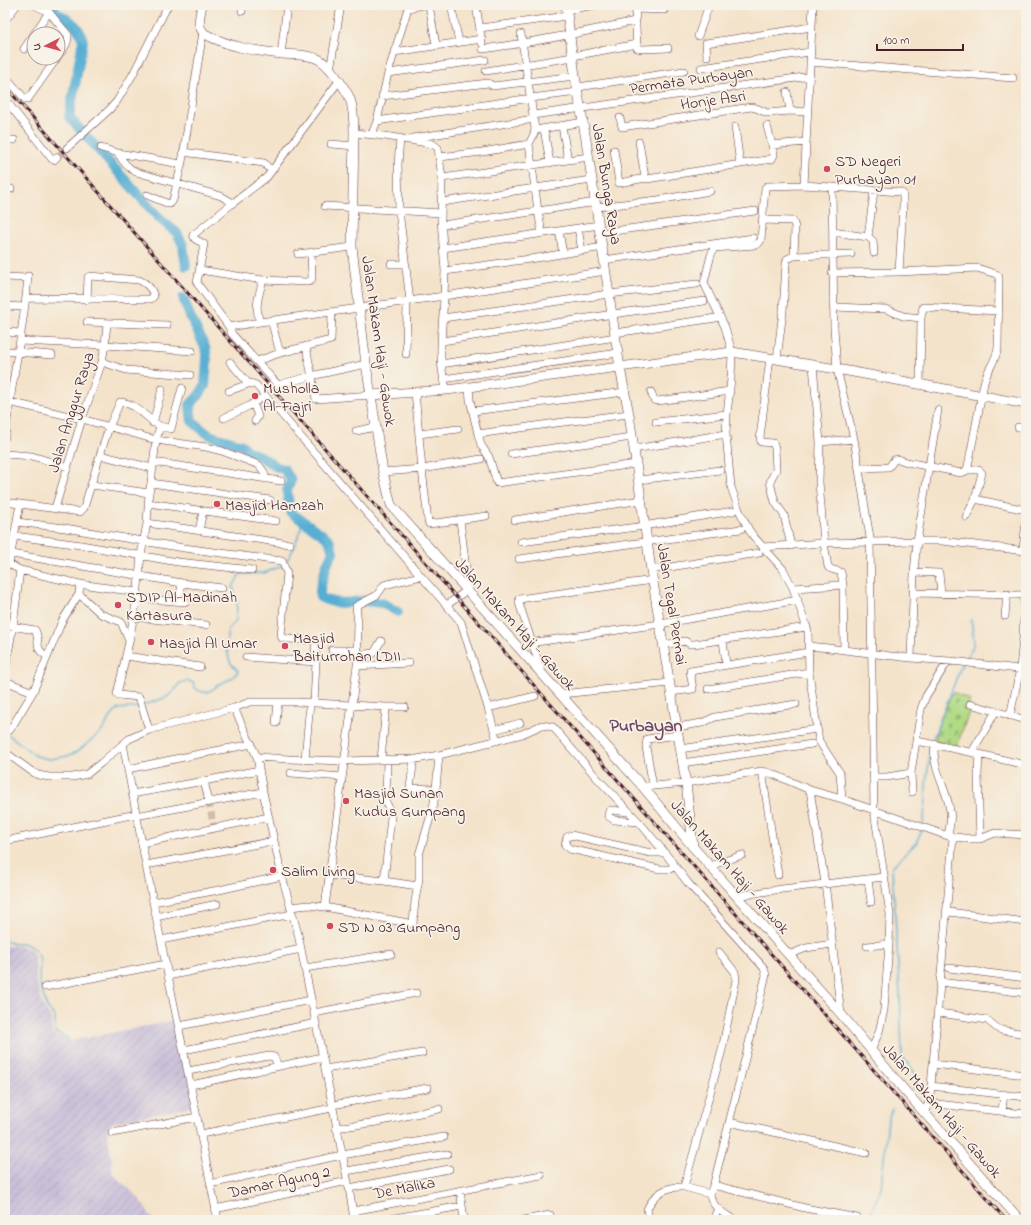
<svg xmlns="http://www.w3.org/2000/svg" width="1031" height="1225" font-family="'Indie Flower',sans-serif">
<defs>
<pattern id="industrial-furrows" width="10" height="10" patternUnits="userSpaceOnUse"><rect width="10" height="10" fill="#c8bfd8"/><path d="M-1 1l2-2M0 10L10 0M9 11l2-2" fill="none" stroke="#ada4ba"/></pattern>
<pattern id="cemetery-stones" width="16" height="16" patternUnits="userSpaceOnUse"><rect width="16" height="16" fill="#b1da85"/><path d="M2 7V4a2 2 0 0 1 4 0v3zM10 15v-3a2 2 0 0 1 4 0v3z" fill="#9abb73"/></pattern>
</defs>
<rect width="100%" height="100%" fill="#f7f3e8"/>
<filter id="ink" filterUnits="userSpaceOnUse"><feTurbulence type="fractalNoise" baseFrequency=".025" numOctaves="2"/><feDisplacementMap in="SourceGraphic" scale="8" xChannelSelector="R" yChannelSelector="G"/><feConvolveMatrix kernelMatrix="1 2 1 2 8 2 1 2 1" color-interpolation-filters="sRGB"/></filter>
<filter id="wash" filterUnits="userSpaceOnUse"><feTurbulence type="fractalNoise" baseFrequency=".012" numOctaves="4" result="noise"/><feDisplacementMap in="SourceGraphic" scale="16" xChannelSelector="R" yChannelSelector="G"/><feGaussianBlur stdDeviation="0.9" result="paint"/><feColorMatrix in="noise" values="0 0 0 0 0 0 0 0 0 0 0 0 0 0 0 0 0 1.4 0 .05"/><feComposite in="paint" operator="in"/></filter>
<g filter="url(#wash)">
<rect width="100%" height="100%" fill="#f4e3cb"/>
<path fill="url(#industrial-furrows)" d="M5,944L7,946H21L32,950L35,961L36,981L42,1004L51,1019L52,1033L70,1041L177,1020L195,1106L112,1123L107,1133L112,1159V1173L139,1198L153,1220H5Z"/>
<path fill="url(#cemetery-stones)" stroke="#7e7c58" d="M953,692L970,700L968,705L971,706L957,746L935,741L938,725Z"/>
<g fill="none" stroke-linecap="round" stroke-linejoin="round">
<path stroke="#56aed3" stroke-width="1.5" d="M286,562L294,548L303,522
M965,660C977,645 974,637 971,620
M144,705L167,697L175,690L180,683L187,681L194,683L195,688C207,697 210,690 220,684C229,679 232,680 238,671L230,662L226,646L228,629L236,621L237,604L233,587L240,574L264,573L282,566
M9,735L36,756L49,759L68,756L78,751L100,733L105,727L108,720L118,709L140,707
M932,741L962,664
M923,824L926,801V784L931,747
M5,940L13,944L23,943L35,949L40,959L39,981L47,1008L55,1017V1032L69,1039
M913,1089L918,1077L902,1056L900,996L892,867L916,843L922,830
M868,1220L881,1188L888,1119L892,1109"/>
<path stroke="#56aed3" stroke-width="10" d="M54,5L55,13C69,18 80,26 83,41L69,117L160,219L177,233L183,245L186,266
M183,298L190,316L205,347L207,359L205,386L199,395L190,405L192,421L205,432L212,436L242,445L246,450L260,456L277,467L284,469L291,480L287,491L290,512L329,539L333,552L327,564L320,589V597C335,605 345,603 361,601
M365,601L382,603L398,612"/>
</g>
</g>
<g filter="url(#ink)">
<g fill="none" stroke-linecap="round" stroke-linejoin="round">
<path stroke="#d2bcab" stroke-width="7" stroke-dasharray="7 3.5" stroke-linecap="butt" d="M57,157L67,148
M209,802L214,829"/>
<defs>
<path id="street" d="M34,5L49,12L68,35C69,43 63,50 58,56
M429,5L436,45
M451,5L459,42
M476,5L482,43
M635,5L637,48L642,49L668,48
M635,9L664,10
M566,10L595,5
M242,11L243,5
M5,20L17,5
M480,28L567,16
M521,34L535,129L534,134L529,144L535,188L592,180
M698,36L709,5
M24,49L49,12
M483,49C535,42 585,32 635,21
M394,52L482,39
M281,54L287,5
M573,56L637,44
M707,56L706,43L812,27
M810,62L1013,78
M701,68L810,52
M330,70L341,5
M486,71L573,57
M388,73L485,60
M5,76L25,99H28L57,58
M578,87L684,71
M787,92L790,111
M382,96L488,83L493,86L575,76
M5,102L8,103L52,159L54,160L57,157
M533,115L804,77
M620,118L622,127L751,107L756,108L767,113L790,111L808,112
M377,121L531,98L578,92
M562,126L568,160
M767,126L772,145
M735,127L740,164
M544,129L550,163
M535,130L584,122
M354,133L385,136L433,144L438,148L442,178L441,220L445,271L537,258L603,247
M372,134L377,121L388,73L408,8L423,5
M400,138L398,164L399,211L410,301
M413,138L534,119
M5,140H14
M639,142L645,177L647,179L772,159L774,155L772,145L806,142
M331,144L354,146
M67,148L109,110L117,101L132,76L168,5
M101,148L118,153C122,161 128,168 136,172L221,196L233,203L193,235L195,239L204,244L197,283L229,327L232,334L278,385L311,376L366,364
M614,150L619,183L646,178
M183,152L264,163L266,165L267,167L273,169
M118,153L181,164
M440,157L482,152L529,144
M442,178L589,157
M804,185L813,5
M832,187L834,328L837,369L854,439L870,538L874,811L890,914L889,944L884,1010L879,1032L871,1051
M5,188L11,189
M147,195L169,204H170L173,200L182,162L203,32
M233,203L267,177L339,81
M325,206L441,213
M596,207L658,200L710,191
M762,220L793,221L795,227L794,256
M442,225L538,211L535,188L442,202
M578,228L582,251
M559,231L563,254
M833,232L868,237
M542,233L538,211L596,202
M600,233L755,211
M443,248L599,225
M874,253L873,241L868,237L874,191
M298,254L352,247
M604,260L753,238
M391,264H405
M200,270L263,280L307,282L311,281L312,278L311,252
M445,271L444,296L606,271
M832,273L899,272
M5,277L28,278
M26,298L143,299H151L154,296C152,289 146,283 139,280L90,276L88,277L87,300
M5,306L25,307
M833,307L886,309L903,316L921,318
M443,318L609,294L697,284
M271,320L280,353L331,340L332,313
M87,322L167,325
M260,322L444,296C443,328 436,361 447,390
M229,327L260,322C254,308 259,294 263,280
M5,332L21,333
M615,333L716,318
M20,341L105,345L192,351
M442,341L613,314L704,301
M306,346L316,399L371,395
M5,351L52,355
M406,354L407,302
M770,358L760,437L761,442L773,443L775,448L776,470L772,477L770,482L775,502L784,515L791,546
M777,359L783,311L786,264L787,259L794,256L851,254
M257,361L280,353
M102,362L126,370L190,375
M230,362L248,383L256,385L421,576L461,622L488,708L497,741
M441,364L616,337
M443,379L618,353
M920,384L921,318L923,307L999,311
M469,387L470,400L478,434L481,445L489,457L497,483L636,464
M229,391L251,383
M415,392L422,469L481,459
M651,392L654,400L658,401L730,391
M5,401L82,419L156,440L206,447L222,451L259,465L264,472L266,479
M473,411L625,392
M224,418L253,404
M255,421L258,416L253,403L266,396
M656,422L727,414
M153,423L162,389
M160,426L171,429L182,388
M1018,427L1026,428
M356,431L376,427
M419,434L458,429
M478,434L556,423L629,414
M5,437C11,383 24,330 28,276
M820,442L854,439
M634,449L726,434
M5,454L32,456L68,467
M511,454L632,437
M100,455L109,427L120,402C137,403 146,419 160,426L156,440L151,483L149,493L147,523L141,555L137,598L129,642L117,694L118,695L139,697L149,730
M153,462L281,481
M383,472L422,469L428,521L429,524L486,516
M639,480L720,470
M151,483L270,500
M92,485L149,493
M975,499L1026,510
M5,502L80,512L84,508L100,455L152,468
M148,503L276,521
M55,508L82,419L102,362L105,345L107,323
M966,517L975,499L982,473L979,470H967
M515,520L576,510L642,500
M17,522L65,528L184,548L282,561L287,573L281,636L282,638L288,639L312,640L315,642L316,662L314,703
M147,523L290,544
M199,531L203,511
M15,536L81,545L178,562L252,570
M521,542L637,527L733,511
M763,547L824,543L819,482L820,442L813,366
M1023,550L1026,521
M1026,551L942,541H917L914,572L911,658L961,662L1026,670
M12,554L182,583L222,588
M519,559L741,529
M651,570L759,553
M914,572L939,573L941,594
M80,584L137,592
M843,585L841,572L831,569L828,567L824,543L917,541L938,410
M793,588L843,585L844,649
M913,593L1026,595
M79,594L101,614L121,622L129,641
M137,598L186,602
M179,601L182,583
M447,605L467,590V577L460,520
M1005,616L1007,594
M134,617L206,625
M5,625L35,630C41,641 33,650 48,656
M723,640L726,664
M536,642L660,624L798,600
M664,645L685,641L690,644H694L807,627
M808,646C843,649 877,655 911,658
M332,650H358
M357,655L374,653L381,641
M126,656L200,667
M246,657L316,662
M357,666L409,663
M5,671L13,626L20,570L9,564L20,504
M542,673L519,603V599L653,580
M5,681L33,692
M708,689L809,672
M671,692L693,689L690,671L809,652
M561,694L670,683
M970,704L1026,720
M386,707H405
M234,708L257,757L263,792L282,876L298,934L349,1188L354,1219L352,1220
M488,708L535,696
M1010,716L1020,669L1023,638L1025,595
M276,723L278,702
M677,727L702,723L715,717L796,704
M494,730L520,723
M5,733L10,730L33,692L62,621L79,594L80,584L20,570
M917,741L979,754
M123,744L153,902L218,1220
M935,744C930,766 948,791 950,811C952,819 949,828 948,836
M680,749L817,729
M5,752L31,771L38,775L49,777H73L87,774L101,763L129,739L149,730L234,708L250,702H297L386,707L381,759
M972,752L996,711
M257,757L289,759L344,761L417,759L439,755L522,734L542,725L553,727L597,778L639,822L665,853L688,883L764,968L766,975L714,1183L710,1194C712,1208 724,1213 734,1220
M305,759L310,703
M414,759L410,787L411,788L436,789
M682,763L812,744
M128,769L194,755L252,744
M762,771L778,875
M291,773L342,777
M873,777H887L911,773
M653,786L646,747L647,739L678,735
M643,787L686,783L762,771L773,774L810,790L842,799L948,836L971,839H980L995,833L1026,835
M810,790L825,883L841,1014
M912,792L911,773L921,709L926,696L948,661
M132,794L204,781
M842,799L840,773L819,741L809,672L808,631L793,588L783,569L754,537L749,530L739,510L731,487L726,434L727,414L731,379L732,352L725,327L704,283L711,255L714,248L755,245L759,243L761,240L765,188L767,186L804,185L900,192L903,194V205L899,272L977,268L996,274L999,277L998,348C996,361 987,370 984,383L968,466L966,471L961,473L907,462L898,459L894,460L889,467L859,468
M209,802L204,781L259,770
M629,812L611,810L609,811L608,816L614,820L639,822
M136,816L263,792
M980,839L978,775L979,754L1026,765
M5,841L136,814
M142,843L269,817
M665,853H651L571,835L567,837L565,845L570,849L659,869H670L675,866
M146,865L274,841
M710,866L742,855
M329,875L384,881L391,817V813L386,802L387,759
M868,880L871,902
M384,881L418,886
M736,896L782,889L884,877
M153,902L219,890L282,876
M290,907L309,905L325,907L357,666L358,623L356,606L377,595L384,585L421,576
M325,907L413,924L415,901L419,879V855L433,808L436,789L439,755
M949,912L1026,922
M156,917L217,904
M161,940L292,914
M867,946L889,944
M789,955L806,948L832,944
M305,968L391,954
M949,968L1026,978
M168,976L301,949
M940,982L1026,993
M45,987L166,964
M314,1013L416,993
M939,1013L987,1020L997,1028L1001,1030L1026,1034
M179,1026L311,1000
M184,1050L316,1023
M933,1064L1026,1075
M325,1069L422,1053
M188,1071L269,1056L274,1057L278,1066
M191,1085L322,1057
M931,1086L1026,1097
M929,1103L1026,1114
M332,1105L428,1088
M1002,1111L1004,1094
M924,1112L929,1103L931,1086L953,838
M729,1122L866,1153
M336,1128L377,1122L439,1109
M112,1133L197,1117
M201,1134L332,1108
M346,1171L447,1154
M210,1184L342,1155L444,1137
M713,1185L805,1208L857,1218
M684,1187L710,1194
M349,1188L449,1169
M460,1190L464,1220
M215,1209L348,1181
M353,1211L541,1175
M384,1220L456,1207
M524,1220L550,1215
M649,1220L647,1209C655,1193 666,1186 684,1187L722,1050L736,980L735,972L719,952
M713,1220L718,1209"/>
<path id="secondary" d="M202,5C200,16 196,26 205,34C229,47 255,51 282,54C293,55 308,54 318,59C328,63 346,89 350,99C354,110 354,122 354,133L352,247L366,364L383,472L391,505L643,787L693,847L841,1014L905,1091L1020,1220
M566,5L575,76L586,140L620,368L629,414L651,570L686,783L693,846
M371,395L447,390L732,352L837,369L1026,404"/>
</defs>
<use href="#street" stroke="#643c43" stroke-width="8"/>
<use href="#secondary" stroke="#643c43" stroke-width="10"/>
<use href="#street" stroke="#fff" stroke-width="7"/>
<use href="#secondary" stroke="#fff" stroke-width="9"/>
<defs>
<path id="rail" d="M5,86L1006,1220"/>
</defs>
<use href="#rail" stroke="#4a1f2b" stroke-width="3"/>
<use href="#rail" stroke="#f7f3e8" stroke-width="1.5" stroke-dasharray="4.5" stroke-linecap="butt"/>
</g>
</g>
<g fill="#d1495b" stroke="#f7f3e8" stroke-width="1.5">
<circle cx="827" cy="169" r="4"/>
<circle cx="255" cy="396" r="4"/>
<circle cx="217" cy="504" r="4"/>
<circle cx="118" cy="605" r="4"/>
<circle cx="151" cy="642" r="4"/>
<circle cx="285" cy="646" r="4"/>
<circle cx="346" cy="801" r="4"/>
<circle cx="273" cy="870" r="4"/>
<circle cx="330" cy="926" r="4"/>
</g>
<g text-anchor="middle" stroke-width="3.5" stroke-linejoin="round" paint-order="stroke">
<g font-size="16" fill="#4a1f2b" stroke="#f7f3e8">
<text transform="translate(691 79) rotate(-8)" y="6">Permata Purbayan</text>
<text transform="translate(713 99) rotate(-8)" y="6">Honje Asri</text>
<text transform="translate(608 184) rotate(81)" y="6">Jalan Bunga Raya</text>
<text transform="translate(380 341) rotate(82)" y="6">Jalan Makam Haji - Gawok</text>
<text transform="translate(70 412) rotate(-73)" y="6">Jalan Anggur Raya</text>
<text transform="translate(673 604) rotate(81)" y="6">Jalan Tegal Permai</text>
<text transform="translate(516 623) rotate(48)" y="6">Jalan Makam Haji - Gawok</text>
<text transform="translate(731 866) rotate(49)" y="6">Jalan Makam Haji - Gawok</text>
<text transform="translate(943 1110) rotate(49)" y="6">Jalan Makam Haji - Gawok</text>
<text transform="translate(279 1181) rotate(-12)" y="6">Damar Agung 2</text>
<text transform="translate(404 1187) rotate(-11)" y="6">De Malika</text>
</g>
<g font-size="16" fill="#4a1f2b" stroke="#f7f3e8" text-anchor="start">
<text x="835" y="166">SD Negeri<tspan x="835" dy="18">Purbayan 01</tspan></text>
<text x="263" y="393">Musholla<tspan x="263" dy="18">Al-Fajri</tspan></text>
<text x="225" y="510">Masjid Hamzah</text>
<text x="126" y="602">SDIP Al-Madinah<tspan x="126" dy="18">Kartasura</tspan></text>
<text x="293" y="643">Masjid<tspan x="293" dy="18">Baiturrohan LDII</tspan></text>
<text x="159" y="648">Masjid Al Umar</text>
<text x="354" y="798">Masjid Sunan<tspan x="354" dy="18">Kudus Gumpang</tspan></text>
<text x="281" y="876">Salim Living</text>
<text x="338" y="932">SD N 03 Gumpang</text>
</g>
<g font-size="18" font-weight="bold" fill="#704963" stroke="#f7f3e8">
<text x="646" y="731">Purbayan</text>
</g>
</g>
<rect width="1031" height="1225" fill="none" stroke="#f7f3e8" stroke-width="20"/>
<g transform="translate(46 46) rotate(264)"><circle r="19" fill="#f7f3e8" stroke="#b29e9c"/>
<path d="M0-3L7 15L0 10L-7 15Z" fill="#d1495b"/>
<text y="-6" font-size="11" font-weight="bold" text-anchor="middle" fill="#4a1f2b">U</text>
</g>
<path d="M877 44v6h86v-6" fill="none" stroke="#4a1f2b" stroke-width="2"/>
<text x="883" y="44" font-size="12" fill="#4a1f2b" stroke="#f7f3e8" stroke-width="3" paint-order="stroke">100 m</text>
</svg>
